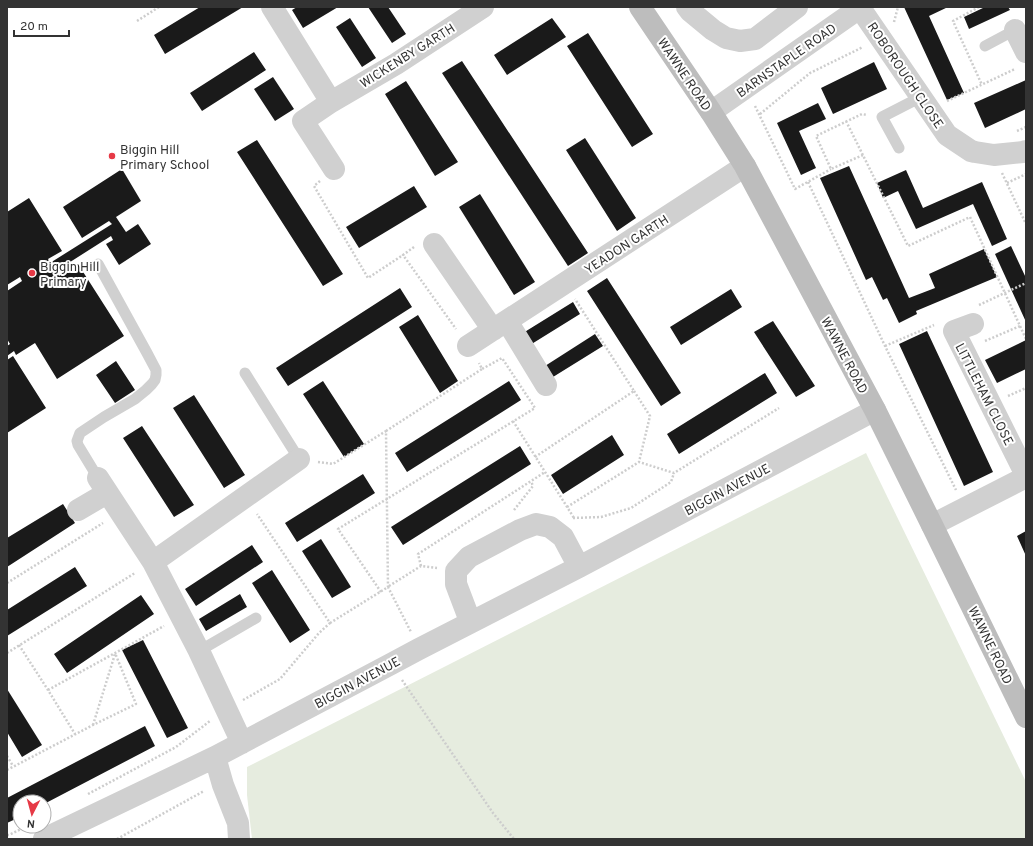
<svg xmlns="http://www.w3.org/2000/svg" width="1033" height="846" font-family="Overpass,sans-serif">
<rect width="100%" height="100%" fill="#fff"/>
<path fill="#e6ecdf" d="M866,453L1026,782V839H252L247,795V767Z"/>
<path fill="#1a1a1a" d="M200,7H243L165,54L154,35Z
M297,7H338L303,28L292,10Z
M368,7H388L406,34L392,43Z
M904,7H948L929,16L964,93L947,100Z
M985,7H1008L1010,10L969,29L964,17Z
M350,18L376,58L362,67L336,27Z
M552,18L566,37L507,75L494,55Z
M588,33L653,134L632,147L567,46Z
M254,52L266,70L202,111L190,93Z
M462,61L588,253L568,266L442,73Z
M874,62L887,89L833,114L821,88Z
M273,77L294,109L275,121L254,89Z
M1026,80V109L985,128L974,103Z
M406,81L458,162L435,176L385,94Z
M818,103L826,119L799,131L816,168L801,175L777,123Z
M585,138L636,218L617,231L566,150Z
M257,140L343,274L323,286L237,152Z
M849,166L909,298L935,288L929,274L984,249L997,277L916,311L917,314L899,323L887,298L883,300L872,277L866,280L820,178Z
M122,169L141,201L116,217L126,232L138,224L151,244L119,265L106,244L113,240L111,236L56,271L59,276L78,264L124,336L57,379L35,343L16,355L14,351L7,356V346L10,344L7,339V291L22,281L20,277L7,285V212L29,198L62,251L48,259L50,263L112,224L109,221L82,238L63,207Z
M906,170L923,208L982,182L1007,239L992,246L973,204L916,229L898,191L883,198L877,183Z
M414,186L427,207L359,248L346,227Z
M480,194L535,282L514,295L459,207Z
M1011,246L1026,278V322L995,254Z
M607,278L681,393L661,406L587,291Z
M400,288L412,307L288,386L276,368Z
M731,289L742,307L681,345L670,327Z
M573,302L580,314L530,345L523,333Z
M418,315L458,381L440,393L399,327Z
M773,321L815,386L796,397L754,332Z
M927,331L993,472L964,486L899,344Z
M595,334L603,346L553,377L545,366Z
M1026,340V369L997,383L985,360Z
M13,356L46,408L7,433V360Z
M116,361L135,390L115,403L96,375Z
M765,373L777,393L679,454L667,434Z
M323,381L364,444L344,457L303,394Z
M509,381L521,400L407,472L395,453Z
M194,395L245,475L224,488L173,408Z
M142,426L194,505L174,517L123,438Z
M612,435L624,455L563,494L551,475Z
M520,446L531,464L403,545L391,527Z
M363,474L375,493L297,542L285,523Z
M63,504L75,523L7,567V538Z
M1026,531V556L1017,536Z
M321,539L351,587L332,598L302,551Z
M252,545L263,562L196,606L185,589Z
M75,567L87,586L7,636V610Z
M272,570L310,630L290,643L252,583Z
M240,594L247,607L206,631L199,619Z
M141,595L154,614L67,673L54,654Z
M143,640L188,728L167,738L122,650Z
M7,689L42,745L22,757L7,732Z
M145,726L155,746L44,804V802H20V817L7,823V798Z"/>
<g fill="none" stroke-linecap="round" stroke-linejoin="round">
<path stroke="#cdcdcd" stroke-width="2.5" stroke-dasharray="2 2" stroke-linecap="butt" d="M979,7L953,21L982,85
M137,21L159,7
M894,22L898,7
M947,101L1015,69
M755,106L795,189L831,169
M760,114L810,73L863,47
M846,121L908,246L970,217L1026,339
M1017,131L1026,127
M863,155L831,169L816,136L862,114L867,115
M1002,173L1026,224
M320,181L314,186L368,278L403,255
M808,182L885,346L956,490
M1007,183L1026,174
M414,247L403,255L456,329
M979,305L1026,283
M985,341L1020,326
M885,346L934,325
M634,391L650,416L639,462
M1008,396L1026,388
M513,421L574,518
M386,431L482,369L479,363
M535,457L634,391L575,299
M318,462L333,464L386,431L388,587
M567,507L639,462L674,473L779,408
M514,510L533,486L531,481
M573,518L601,517L631,508L671,482L674,473
M421,566L418,554L545,472
M7,583L103,523
M389,586L421,566L437,568
M381,592L338,529L535,408L502,358L482,369
M330,623L388,587L411,632
M19,645L48,690L75,734
M7,653L135,573
M402,680L493,813L514,839
M48,690L164,626
M243,700L280,679L319,633L330,623L257,514
M93,725L115,654
M7,756L13,766
M7,770L93,725L136,704L115,653
M88,794L176,747L210,721
M7,835H9L27,826
M117,839L204,791"/>
<path stroke="#d0d0d0" stroke-width="11" d="M985,46L1015,30
M899,148L882,117L921,97
M98,264L147,353L156,370V375L155,380L152,384L146,390L135,399L104,417L80,433L77,441L78,445L98,478
M245,373L299,459
M199,651L256,618"/>
<path stroke="#d0d0d0" stroke-width="22" d="M272,7L331,102
M687,7L690,11L713,30L726,38L740,41L755,39L797,7
M860,8L947,135L971,151L975,152L994,155L1023,152L1026,151
M1015,30L1026,52
M711,112L861,7
M334,169L303,121L331,102L396,64L483,7
M434,244L493,330
M507,321L546,385
M973,324L954,331L1026,475
M468,346L745,166
M98,478L153,562L199,651L242,743
M78,510L107,493
M932,525L1026,477
M153,562L299,459
M472,622L467,613L456,584V571L469,557L520,530L536,524L550,527L563,537L579,567
M215,757L223,785L238,823L239,839
M44,839L215,757L391,664L419,649L579,567L875,410"/>
<path stroke="#bdbdbd" stroke-width="22" d="M640,7L711,112L745,166L875,410L932,525L1026,717"/>
</g>
<g fill="#e63946" stroke="#fff" stroke-width="1.5">
<circle cx="112" cy="156" r="4"/>
<circle cx="32" cy="273" r="4"/>
</g>
<g text-anchor="middle" stroke-width="4" stroke-linejoin="round" paint-order="stroke">
<g font-size="13" fill="#333" stroke="#fff">
<text transform="translate(407 55) rotate(-32)" y="5">WICKENBY GARTH</text>
<text transform="translate(786 60) rotate(-35)" y="5">BARNSTAPLE ROAD</text>
<text transform="translate(685 74) rotate(56)" y="5">WAWNE ROAD</text>
<text transform="translate(906 75) rotate(56)" y="5">ROBOROUGH CLOSE</text>
<text transform="translate(626 244) rotate(-33)" y="5">YEADON GARTH</text>
<text transform="translate(845 355) rotate(62)" y="5">WAWNE ROAD</text>
<text transform="translate(985 394) rotate(63)" y="5">LITTLEHAM CLOSE</text>
<text transform="translate(727 489) rotate(-28)" y="5">BIGGIN AVENUE</text>
<text transform="translate(991 645) rotate(64)" y="5">WAWNE ROAD</text>
<text transform="translate(357 682) rotate(-28)" y="5">BIGGIN AVENUE</text>
</g>
<g font-size="13" fill="#333" stroke="#fff" text-anchor="start">
<text x="120" y="154">Biggin Hill<tspan x="120" dy="15">Primary School</tspan></text>
<text x="40" y="271">Biggin Hill<tspan x="40" dy="15">Primary</tspan></text>
</g>
</g>
<rect width="1033" height="846" fill="none" stroke="#333333" stroke-width="16"/>
<g transform="translate(32 814) rotate(186)"><circle r="19" fill="#ffffff" stroke="#adadad"/>
<path d="M0-3L7 15L0 10L-7 15Z" fill="#e63946"/>
<text y="-6" font-size="11" font-weight="bold" text-anchor="middle" fill="#333333">N</text>
</g>
<path d="M14 30v6h55v-6" fill="none" stroke="#333333" stroke-width="2"/>
<text x="20" y="30" font-size="12" fill="#333333" stroke="#ffffff" stroke-width="3" paint-order="stroke">20 m</text>
</svg>
